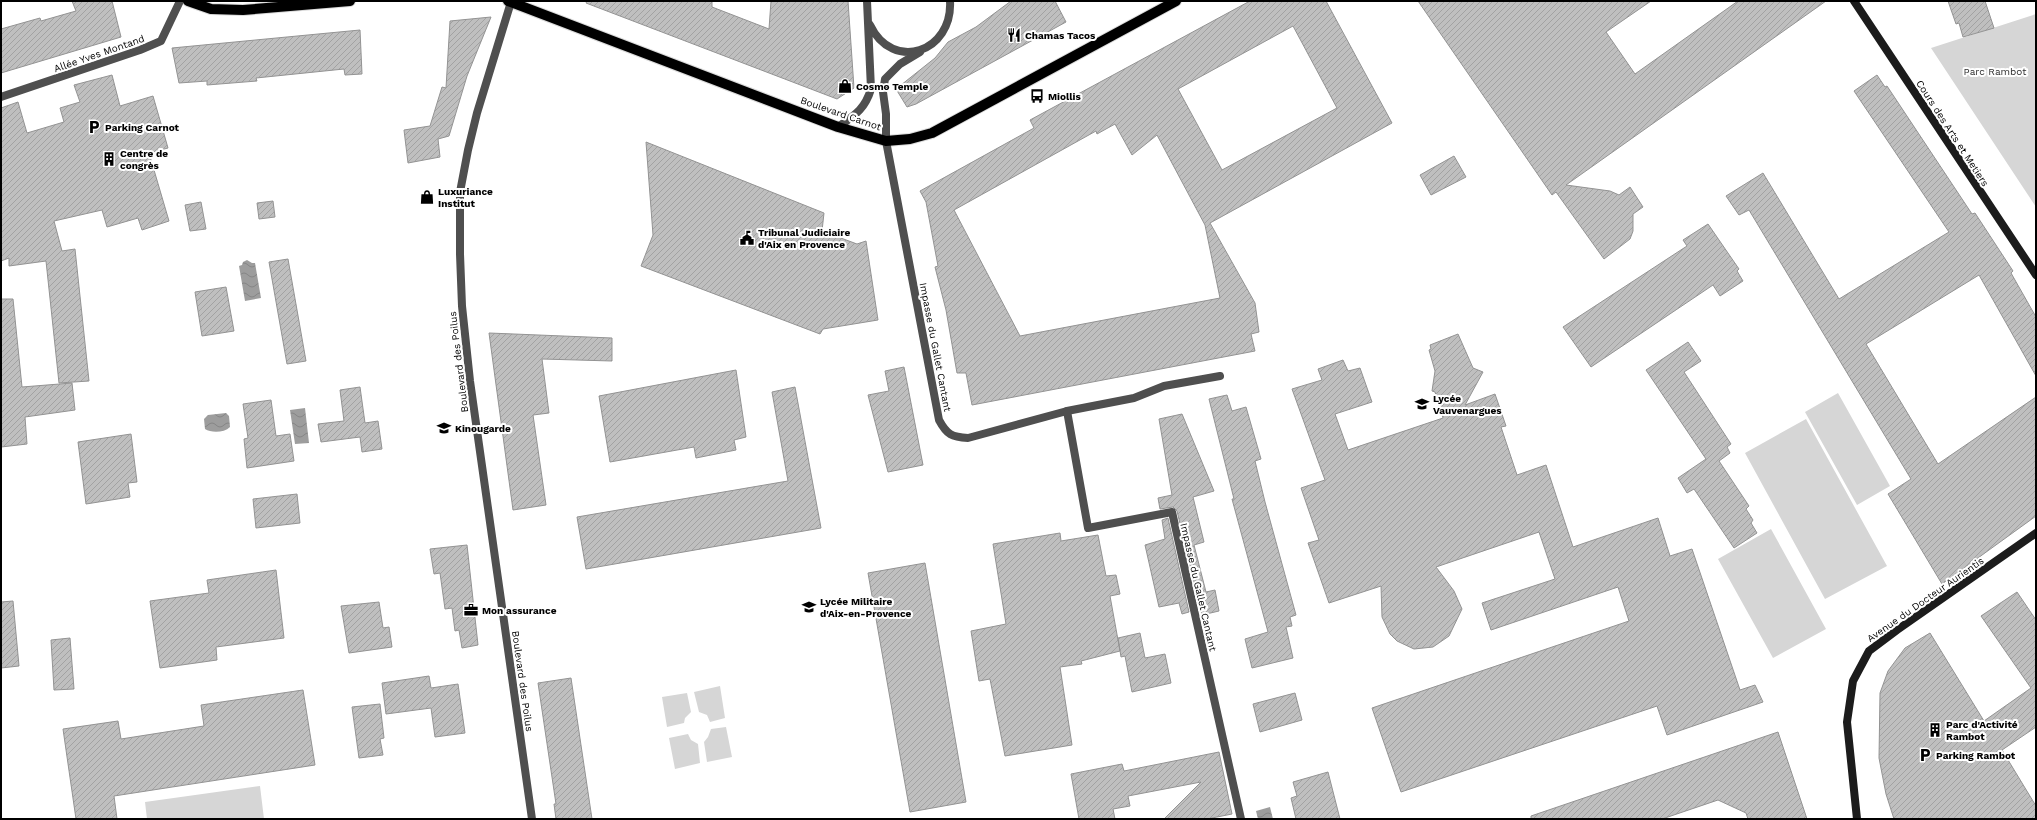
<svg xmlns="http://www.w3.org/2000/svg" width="2037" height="820" font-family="'Work Sans',sans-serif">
<defs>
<pattern id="water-waves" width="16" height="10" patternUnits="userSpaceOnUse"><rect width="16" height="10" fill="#9d9d9d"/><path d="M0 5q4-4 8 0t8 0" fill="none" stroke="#858585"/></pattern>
<pattern id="building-hatch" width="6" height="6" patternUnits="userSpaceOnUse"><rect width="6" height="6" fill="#bfbfbf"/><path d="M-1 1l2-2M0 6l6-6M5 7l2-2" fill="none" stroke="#a2a2a2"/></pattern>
</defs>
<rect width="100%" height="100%" fill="#fff"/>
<path fill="#d6d6d6" d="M2036,14V207L1931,48Z
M1838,393L1890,486L1857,505L1805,412Z
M1806,419L1887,566L1825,599L1745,453Z
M1771,529L1826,629L1773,658L1718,559Z
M720,686L725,718L710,722L707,715L699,712L694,692Z
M687,693L691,712L685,718L684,723L667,727L662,697Z
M726,727L732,757L707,762L704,742L708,737L711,729Z
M688,734L691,740L698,744L700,763L675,769L669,738Z
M260,786L264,819H147L145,802Z"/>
<path fill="url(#water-waves)" d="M247,260L252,263H255L261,298L245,301L239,266L242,265L243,262Z
M305,408L309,443L295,444L290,410Z
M226,413L229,416L230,427C224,433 211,433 205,429L204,419L208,415Z
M1270,807L1273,819H1258L1256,811Z"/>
<path fill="url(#building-hatch)" stroke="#939393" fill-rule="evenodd" d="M72,1H112L121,37L1,73V29L40,18L41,21L76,11Z
M587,1H712V7L769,29L771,1H848L854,88L837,99L586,3Z
M1011,1H1055L1066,22L916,104L907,107L896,89L935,58L948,42L976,27Z
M1250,1H1326L1392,123L1210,223L1255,303L1259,332L1251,334L1255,351L972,405L966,373H957L946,310L935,267L938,266L926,202L920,191L1034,128L1030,120ZM1293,26L1337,108L1222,170L1178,89ZM1115,124L1132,155L1157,135L1205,225L1220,298L1020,336L954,210L1096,131L1097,134Z
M1418,1H1651L1606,32L1635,74L1738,1H1826L1566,185L1610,191L1619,195L1630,187L1643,207L1633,214V231L1630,239L1604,259L1556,192L1552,195Z
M1948,1H1985L1994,28L1963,37L1959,23L1956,24Z
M491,17L467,76L449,136L438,139L440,157L408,163L404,130L430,126L442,87L446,88L450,21Z
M360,30L362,74L345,75L344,69L256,78L257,81L207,85V81L179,83L172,48Z
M112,75L120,106L153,96L168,148L149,153L169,221L142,230L138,218L107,227L102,210L54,221L62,251L75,249L89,381L59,383L46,261L9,266V258L1,261V108L18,102L27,133L64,122L60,108L80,102L74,85Z
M1877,75L1885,87L1887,86L1972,214L1975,213L2013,271L2011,273L2036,317V376L1979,275L1866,344L1938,464L2036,397V516L1942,584L1888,494L1911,479L1749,210L1739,215L1726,196L1763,173L1839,299L1949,232L1854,91Z
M646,142L824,213L822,231L857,244L866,241L878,320L823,329L820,334L641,266L653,235Z
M1454,156L1466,177L1431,195L1420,175Z
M273,201L275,217L259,219L257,203Z
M201,202L206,229L190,231L185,205Z
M1708,224L1739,269L1737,271L1743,281L1720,296L1713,285L1591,367L1563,327L1687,246L1683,240Z
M288,259L306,361L287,364L269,262Z
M226,287L234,331L202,336L195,292Z
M1,299H13L22,387L72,383L75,410L25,417L27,444L1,447Z
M489,333L612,338V361L542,359L549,413L533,415L546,505L513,510Z
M1458,334L1473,368L1483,372L1465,405L1495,394L1506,426L1501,427L1517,475L1546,465L1573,547L1658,518L1670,556L1692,549L1740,690L1755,685L1763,702L1667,735L1657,706L1401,792L1372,708L1629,621L1618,587L1491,630L1482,603L1555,579L1539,532L1436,567L1454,591L1462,609L1449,636L1433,647L1414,649L1397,641L1390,634L1382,617L1381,586L1329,603L1308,543L1319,540L1301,488L1325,480L1292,389L1322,380L1318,369L1343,360L1348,371L1360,368L1372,402L1335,414L1348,450L1443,418L1435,392L1432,391L1435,371L1429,350L1431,349L1430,345Z
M1688,342L1701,361L1684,372L1731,444L1727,447L1730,453L1719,461L1749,506L1746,509L1753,520L1751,523L1757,533L1734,548L1694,489L1687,493L1678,478L1706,459L1646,370Z
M904,367L923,465L888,472L868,395L889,391L885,371Z
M736,370L746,437L734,440L736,450L696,458L694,447L610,462L599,396Z
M360,387L365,423L378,421L382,449L362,452L360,437L321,442L318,424L344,421L340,390Z
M795,387L821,528L586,569L577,517L788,481L772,392Z
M1227,395L1232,411L1246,407L1261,459L1255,461L1265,502L1296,615L1290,617L1292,626L1286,627L1293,658L1252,668L1245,639L1268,632L1232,499H1234L1209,399Z
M271,400L276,436L290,434L294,461L247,468L244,439L248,438L243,404Z
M1182,414L1214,491L1193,497L1204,542L1194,545L1206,592L1215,590L1219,611L1202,615L1177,511L1173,507L1160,509L1158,498L1172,495L1159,419Z
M131,434L137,482L128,483L130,497L86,504L78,442Z
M297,494L300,523L256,528L253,499Z
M1168,518L1189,612L1182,614L1179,603L1159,607L1145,545L1165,539L1162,520Z
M1060,533L1061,541L1098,535L1106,576L1116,575L1120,594L1110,596L1120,651L1081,661L1082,664L1060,667L1072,745L1005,756L990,679L979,681L971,631L1006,624L993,544Z
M467,545L478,645L462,648L459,630L455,631L452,608L445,609L440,573L434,574L430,549Z
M925,563L966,802L910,812L868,573Z
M276,570L284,638L216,647L217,660L160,668L150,601L209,593L207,580Z
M2017,592L2036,620V727L2002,750L2036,806V819H1894L1886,794L1879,758L1880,693L1888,671L1905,648L1930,633L1984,721L2031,688L1981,616Z
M13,601L19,666L1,668V602Z
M379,602L383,628L389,627L392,647L349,653L341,606Z
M1140,633L1145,658L1165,654L1171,683L1132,692L1125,656L1121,657L1118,638Z
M70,638L74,689L54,690L51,640Z
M429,676L431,688L458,684L465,733L435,737L431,708L386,714L382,683Z
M571,678L592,819H556L554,804H556L538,683Z
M303,690L315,765L114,796L117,819H76L63,729L118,721L121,739L204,726L201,705Z
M1295,693L1302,720L1260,732L1253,704Z
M380,704L384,738L380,739L383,755L359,758L352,707Z
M1778,732L1807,819H1748L1746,813L1718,800L1662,819H1531V816Z
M1219,752L1232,814L1207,819H1164L1201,782L1128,796L1130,806L1113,809L1115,819H1079L1071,774L1122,764L1124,771Z
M1328,772L1340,819H1296L1291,798L1297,796L1293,782Z"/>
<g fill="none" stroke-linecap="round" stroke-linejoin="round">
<defs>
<path id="primary" d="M188,1L211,9L243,10L350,1
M508,1L838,127L886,141L910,139L932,133L1176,1"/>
</defs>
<use href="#primary" stroke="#dbdbdb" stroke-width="12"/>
<path stroke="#4f4f4f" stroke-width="8" d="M1,97L140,50L161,41L180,1
M886,141L939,420C947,435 952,437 968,438L1067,411L1134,398L1164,386L1220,376"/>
<path stroke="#4f4f4f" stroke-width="8" d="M870,25C893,73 953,52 950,1
M838,127C855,115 865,109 871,89L867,1
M886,141V114L883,92L885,79L900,64L920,52
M1067,411L1088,528L1172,512L1241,819"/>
<path stroke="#4f4f4f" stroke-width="8" d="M511,2L477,113L468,150L460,192V254L462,306L470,381L532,819"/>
<path stroke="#1c1c1c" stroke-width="8" d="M1854,1L2036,275
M1857,819L1847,722L1853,681L1869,651L1897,630L2036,533"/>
<use href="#primary" stroke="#000" stroke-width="10"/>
</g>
<defs>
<symbol id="restaurant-bare" viewBox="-9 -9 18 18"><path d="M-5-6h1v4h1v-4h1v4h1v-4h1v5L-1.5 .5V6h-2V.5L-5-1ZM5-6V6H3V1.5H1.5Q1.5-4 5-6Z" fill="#000" stroke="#fff" stroke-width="2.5" paint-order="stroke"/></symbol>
<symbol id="shop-bare" viewBox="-9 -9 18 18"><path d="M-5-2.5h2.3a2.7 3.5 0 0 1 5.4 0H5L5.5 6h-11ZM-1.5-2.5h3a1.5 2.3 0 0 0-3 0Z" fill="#000" stroke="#fff" stroke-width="2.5" paint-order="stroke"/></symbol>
<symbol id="bus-bare" viewBox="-9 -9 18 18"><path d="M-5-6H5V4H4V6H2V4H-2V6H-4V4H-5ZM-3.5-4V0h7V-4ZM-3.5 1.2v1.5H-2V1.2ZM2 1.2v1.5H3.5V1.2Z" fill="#000" stroke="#fff" stroke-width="2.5" paint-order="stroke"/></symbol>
<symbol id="parking-bare" viewBox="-9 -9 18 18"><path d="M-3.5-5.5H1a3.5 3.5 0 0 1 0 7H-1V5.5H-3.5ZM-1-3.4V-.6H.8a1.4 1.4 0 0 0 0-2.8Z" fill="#000" stroke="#fff" stroke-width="2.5" paint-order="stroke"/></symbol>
<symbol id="building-bare" viewBox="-9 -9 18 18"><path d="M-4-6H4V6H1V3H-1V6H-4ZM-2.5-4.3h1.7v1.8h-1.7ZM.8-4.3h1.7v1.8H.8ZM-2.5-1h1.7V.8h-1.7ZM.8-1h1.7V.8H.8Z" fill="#000" stroke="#fff" stroke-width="2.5" paint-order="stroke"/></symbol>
<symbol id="civic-bare" viewBox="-9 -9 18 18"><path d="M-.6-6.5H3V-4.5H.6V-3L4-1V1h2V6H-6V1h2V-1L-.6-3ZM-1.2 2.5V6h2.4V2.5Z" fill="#000" stroke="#fff" stroke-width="2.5" paint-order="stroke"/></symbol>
<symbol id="school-bare" viewBox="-9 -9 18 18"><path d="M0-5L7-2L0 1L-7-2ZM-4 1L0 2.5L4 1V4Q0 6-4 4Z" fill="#000" stroke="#fff" stroke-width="2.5" paint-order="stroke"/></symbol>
<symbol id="office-bare" viewBox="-9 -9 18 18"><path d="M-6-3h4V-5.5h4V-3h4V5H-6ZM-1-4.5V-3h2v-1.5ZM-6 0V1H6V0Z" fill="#000" stroke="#fff" stroke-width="2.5" paint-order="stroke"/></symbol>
</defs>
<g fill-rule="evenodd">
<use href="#restaurant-bare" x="1004" y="25" width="20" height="20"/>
<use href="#shop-bare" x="835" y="76" width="20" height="20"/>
<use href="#bus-bare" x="1027" y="86" width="20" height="20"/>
<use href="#parking-bare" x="84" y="117" width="20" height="20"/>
<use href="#building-bare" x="99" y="149" width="20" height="20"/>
<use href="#shop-bare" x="417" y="187" width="20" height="20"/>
<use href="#civic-bare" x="737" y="228" width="20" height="20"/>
<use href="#school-bare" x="1412" y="394" width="20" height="20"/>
<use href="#school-bare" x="434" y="418" width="20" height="20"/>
<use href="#school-bare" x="799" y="597" width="20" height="20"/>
<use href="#office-bare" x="461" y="600" width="20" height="20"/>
<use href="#building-bare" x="1925" y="720" width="20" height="20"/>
<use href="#parking-bare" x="1915" y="745" width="20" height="20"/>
</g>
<g text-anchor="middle" stroke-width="4" stroke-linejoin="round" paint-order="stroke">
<g font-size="10" font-weight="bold" fill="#000" stroke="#fff" text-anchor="start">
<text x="1025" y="39">Chamas Tacos</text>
<text x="856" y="90">Cosmo Temple</text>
<text x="1048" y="100">Miollis</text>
<text x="105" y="131">Parking Carnot</text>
<text x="120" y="157">Centre de<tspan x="120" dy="12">congrès</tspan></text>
<text x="438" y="195">Luxuriance<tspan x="438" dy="12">Institut</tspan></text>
<text x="758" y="236">Tribunal Judiciaire<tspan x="758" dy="12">d'Aix en Provence</tspan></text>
<text x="1433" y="402">Lycée<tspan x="1433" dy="12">Vauvenargues</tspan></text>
<text x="455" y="432">Kinougarde</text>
<text x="820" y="605">Lycée Militaire<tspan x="820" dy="12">d'Aix-en-Provence</tspan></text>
<text x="482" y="614">Mon assurance</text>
<text x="1946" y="728">Parc d'Activité<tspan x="1946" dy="12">Rambot</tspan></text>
<text x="1936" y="759">Parking Rambot</text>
</g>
<g font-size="10" fill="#000" stroke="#fff">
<text transform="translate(99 53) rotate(-19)" y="4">Allée Yves Montand</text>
<text transform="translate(841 113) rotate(19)" y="4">Boulevard Carnot</text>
<text transform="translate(1953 133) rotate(57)" y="4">Cours des Arts et Metiers</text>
<text transform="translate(936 347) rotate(79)" y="4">Impasse du Gallet Cantant</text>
<text transform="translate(458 362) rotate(-97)" y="4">Boulevard des Poilus</text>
<text transform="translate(1199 587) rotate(77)" y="4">Impasse du Gallet Cantant</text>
<text transform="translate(1925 599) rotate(-35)" y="4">Avenue du Docteur Aurientis</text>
<text transform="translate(523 681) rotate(82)" y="4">Boulevard des Poilus</text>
</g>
<g font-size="10" fill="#2d2d2d" stroke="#fff">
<text x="1995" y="75">Parc Rambot</text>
</g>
</g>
<rect width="2037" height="820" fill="none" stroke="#000000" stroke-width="4"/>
</svg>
